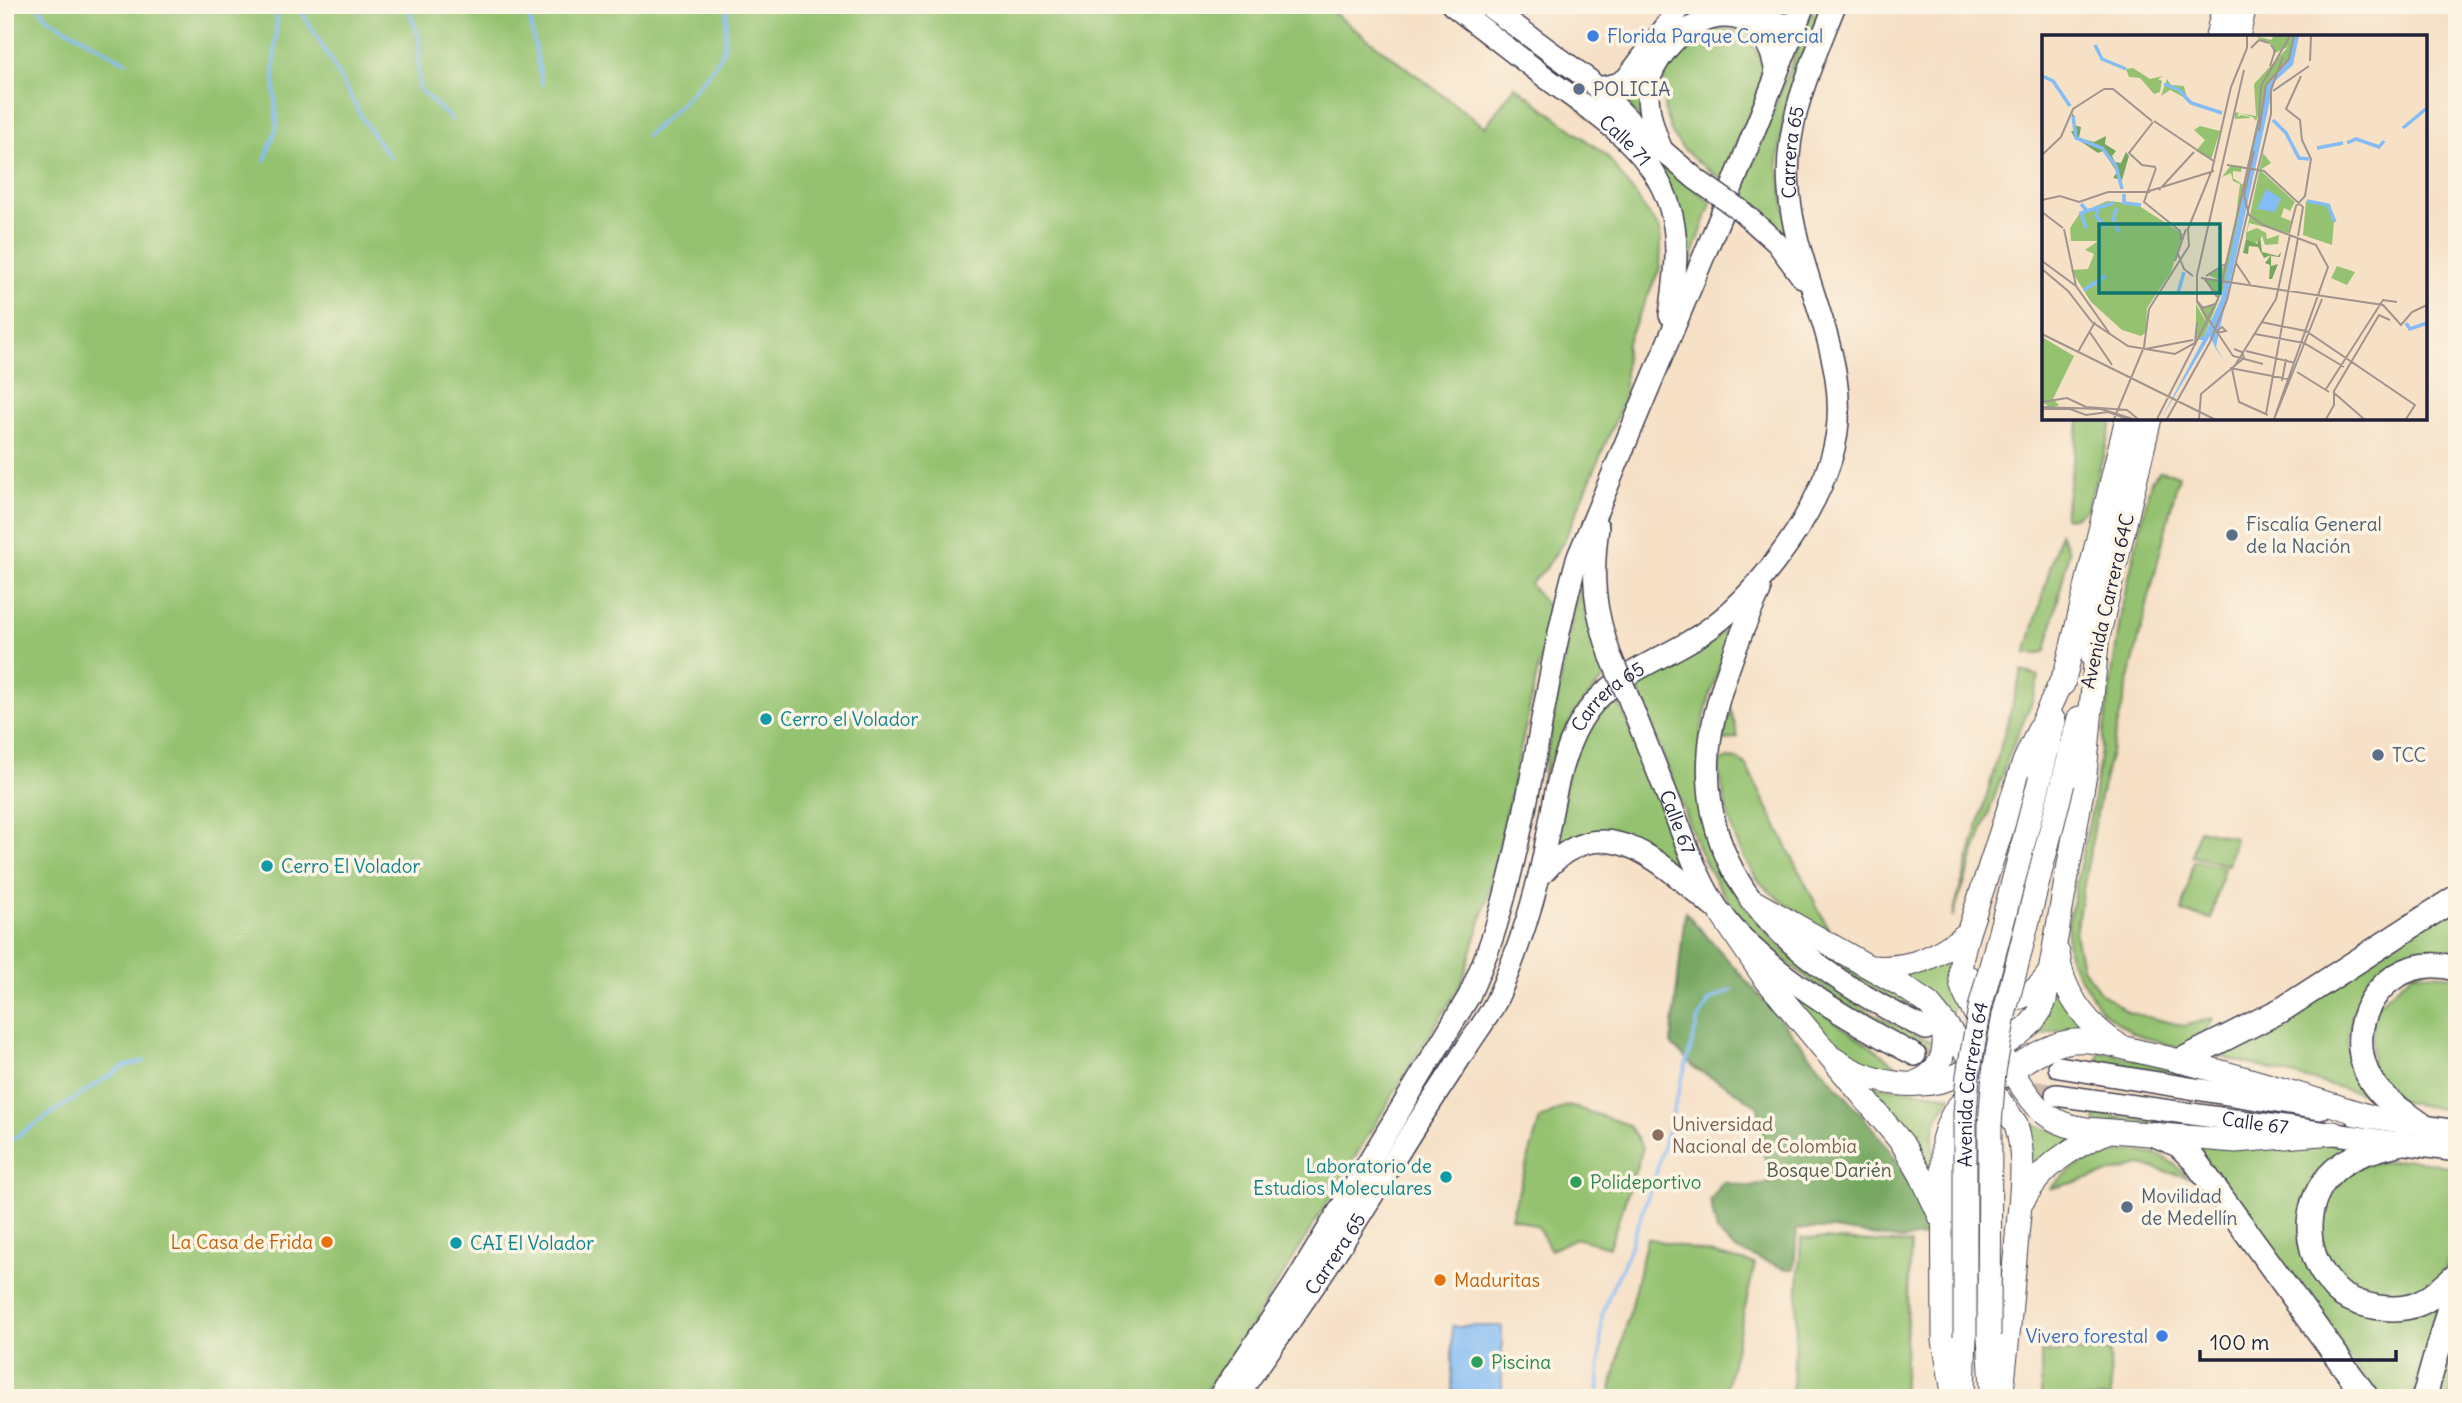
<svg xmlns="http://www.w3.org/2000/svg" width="2462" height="1403" font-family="Delius,sans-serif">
<rect width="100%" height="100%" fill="#fcf5e5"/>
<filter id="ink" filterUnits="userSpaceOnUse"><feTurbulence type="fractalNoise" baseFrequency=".0143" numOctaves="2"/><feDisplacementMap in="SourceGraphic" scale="14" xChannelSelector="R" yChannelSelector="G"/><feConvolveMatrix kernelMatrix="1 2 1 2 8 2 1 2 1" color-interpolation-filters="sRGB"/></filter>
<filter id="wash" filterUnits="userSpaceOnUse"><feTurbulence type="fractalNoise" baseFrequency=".00686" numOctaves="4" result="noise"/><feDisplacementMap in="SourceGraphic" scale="28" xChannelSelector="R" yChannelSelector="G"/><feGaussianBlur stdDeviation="1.57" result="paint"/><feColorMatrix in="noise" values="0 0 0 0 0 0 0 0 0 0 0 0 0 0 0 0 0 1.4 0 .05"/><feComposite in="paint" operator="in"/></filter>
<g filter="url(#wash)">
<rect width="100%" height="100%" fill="#f6e0c6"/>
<path fill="#94c270" stroke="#5b7256" stroke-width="2" d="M5,5H1323L1485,127L1515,86L1607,156L1660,230L1661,247L1660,268L1626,345L1624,400L1565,539L1546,568L1530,584L1551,611L1488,897L1462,982L1241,1343L1200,1398H5Z
M1475,5L1603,99L1661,160L1711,203L1686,275L1668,186L1470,12Z
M1811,12L1821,16L1783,122L1778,163L1790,241L1742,193Z
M1714,29C1719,29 1727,29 1732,30C1753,37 1765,61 1764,81L1721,179C1704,166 1684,154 1673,135C1666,123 1660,90 1664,77C1670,57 1697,37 1714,29Z
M1647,64L1642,121L1618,93Z
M2080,418H2113L2105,451L2086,509C2079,515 2073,519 2064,517Z
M2160,471L2179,475L2100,797L2075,933L2082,967L2100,992L2128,1012L2184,1026L2213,1018L2206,1033L2197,1043L2180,1049L2131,1032L2101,1010L2070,961L2067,943L2068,924L2094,798L2122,607L2151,481Z
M2060,533L2069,552L2046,651L2039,654H2026Z
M1579,582L1586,617L1607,675L1578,708L1561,737L1542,780Z
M1737,623C1724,656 1710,689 1703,723C1700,733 1701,745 1700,755C1694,851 1744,922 1818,979C1855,1007 1897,1026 1939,1045L1935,1057C1855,1013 1760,959 1713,877C1698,851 1688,822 1678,794C1663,756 1649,717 1634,679L1697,648Z
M2022,671L2039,676L2033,699L2009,755L1952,918Z
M1615,692L1688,877C1645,841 1609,812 1555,848C1561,810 1565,765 1585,731C1592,717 1605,704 1615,692Z
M1731,710L1738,737L1722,741Z
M1728,758L1739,759L1747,767L1832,936C1810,920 1777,901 1759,881C1732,848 1726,806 1718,765L1720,761Z
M2199,829L2235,838L2228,865L2192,856Z
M2194,861L2224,867L2211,919L2182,912Z
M2457,903V962L2377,980L2354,1008L2347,1040L2350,1068L2369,1095L2210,1054Z
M1802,937L1898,993L1917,1009C1874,994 1837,967 1802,937Z
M1955,952L1957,1000L1950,1015L1894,971Z
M2414,973L2457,976V1112L2395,1100L2371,1067L2373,1007Z
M1777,982C1821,1013 1866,1041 1908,1074L1889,1075L1843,1056Z
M2055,983L2093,1032C2068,1030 2050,1028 2028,1041Z
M2099,1051L2217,1079L2098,1061Z
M1862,1083L1951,1096L1936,1120L1933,1139L1936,1187L1919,1147L1905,1126Z
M1568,1105L1629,1125L1643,1148L1609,1247L1575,1238L1551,1250L1537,1226L1511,1217L1540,1119Z
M2095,1114L2224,1131L2095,1122Z
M2017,1120L2078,1138L2033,1176Z
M2312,1143L2352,1145L2303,1203L2341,1305L2441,1298L2412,1398H2378L2193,1145Z
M2131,1151C2158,1154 2168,1155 2187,1177L2141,1165L2049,1189C2078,1162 2092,1155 2131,1151Z
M2410,1159L2457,1168V1233L2441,1279L2416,1296L2388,1300L2360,1295L2337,1281L2319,1234L2327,1193L2359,1165Z
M1647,1238L1755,1264L1724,1398H1609Z
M1801,1238L1911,1244L1903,1398H1792Z
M2457,1317V1370L2449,1398H2432Z
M2110,1351L2111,1398H2041V1352Z"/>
<path fill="#77a862" stroke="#4c654e" stroke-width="2" d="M1685,912C1732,964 1778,1016 1823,1070C1865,1120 1917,1170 1928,1236L1902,1240L1834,1229H1797L1794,1269H1786L1734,1249L1717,1231L1710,1201L1723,1182L1751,1187L1770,1182L1763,1150L1758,1107L1729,1087L1696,1069L1671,1044Z"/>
<path fill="#84bcf5" stroke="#536f98" stroke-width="2" d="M1452,1326H1502V1398H1452Z"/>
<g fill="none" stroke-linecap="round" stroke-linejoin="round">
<path stroke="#84bcf5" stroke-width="3.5" d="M37,5L49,19L126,62
M296,5C332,53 351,110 390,157
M407,5L419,38V89L451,119
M524,5L529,15L542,84
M646,136C663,122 718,69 723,50C726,36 726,19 727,5
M265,160L277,127L274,75L277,17L271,5
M5,1144L123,1067L144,1061
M1598,1398L1602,1316L1611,1290L1622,1268L1655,1177L1698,1021L1709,1001L1732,990"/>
</g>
</g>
<g filter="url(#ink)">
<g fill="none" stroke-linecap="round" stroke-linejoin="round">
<path stroke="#ccbaaa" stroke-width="21" stroke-dasharray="21 10" stroke-linecap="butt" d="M1915,1055C1963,1080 2003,1087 2056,1095"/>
<defs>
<g id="secondary">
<path id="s1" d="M1452,5C1484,30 1517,55 1549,80C1595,114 1651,147 1669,205C1681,241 1675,279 1670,315"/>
<path d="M1487,5L1589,80L1643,134L1697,180"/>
<path d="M1750,5C1765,17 1777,29 1797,22"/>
<path d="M1598,88L1617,84L1626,79L1682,5"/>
<path d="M1662,150C1653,129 1645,105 1649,82C1652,69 1659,59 1667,49C1707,0 1768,6 1776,75"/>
<path d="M1740,210L1777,243L1802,277"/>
<path d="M1598,527C1591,577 1594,610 1611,657"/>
<path d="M1760,591C1740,634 1712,704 1709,752C1699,895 1811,972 1926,1029"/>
<path id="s2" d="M1626,692C1643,735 1660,777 1677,820C1689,852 1702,888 1723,916C1768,973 1851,1022 1915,1055"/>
<path d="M1539,877C1548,868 1556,858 1568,851C1621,818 1674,875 1712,906"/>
<path d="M2059,1067L2320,1109"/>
<path id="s3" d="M2056,1095L2457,1151"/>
<path d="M2355,1115L2457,1131"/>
<path d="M1218,1398L1293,1287L1469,996C1479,973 1489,950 1496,926C1533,807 1543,680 1577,559L1721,215L1804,5"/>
<path id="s4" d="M1236,1398C1270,1349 1305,1301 1337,1251C1364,1211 1388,1169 1414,1128C1432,1101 1450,1074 1467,1047C1477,1031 1490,1015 1497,999C1514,960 1529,918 1539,876C1552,825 1554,767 1581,721C1606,678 1650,665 1690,641C1749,608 1811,523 1831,459C1860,368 1796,281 1789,191C1783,125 1811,66 1835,5"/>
</g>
<path id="primary" d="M2217,37L2224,5
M2238,37L2245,5
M2093,658L2150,418
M2066,671L2024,762L1968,933C1963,950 1958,968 1962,986C1967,1005 2026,1097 2041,1110C2054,1122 2069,1127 2086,1129L2236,1141L2334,1133
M2063,684L2127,418
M2040,779L2054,721
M2063,783L2079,718
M1751,900L1901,985L1929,1004L1947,1026L2016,1124C2027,1160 2020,1200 2017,1237C2012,1291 2008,1344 2001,1398
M1722,915L1764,977L1902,1143L1921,1175L1940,1216
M2058,953C2061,991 2086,1024 2117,1044
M1872,967C1912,970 1938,956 1968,933
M1970,978C1995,1009 2029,1005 2049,973
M1834,1059C1870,1084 1921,1094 1962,1073C1974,1066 1986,1057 1998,1049C2018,1035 2037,1024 2045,1000L2085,774L2097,643
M1917,1082C1944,1071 1948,1046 1941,1021
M2022,1202C2041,1167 2070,1148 2107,1132
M1989,1336L1992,1388
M1963,1392L1965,1336
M1954,1398L1944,1340L1943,1140C1953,1101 1965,1100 1997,1079C2018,1066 2042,1047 2067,1042C2092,1037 2122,1048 2146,1053C2222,1070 2297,1094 2372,1117"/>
<path id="trunk" d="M2180,1061L2283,1009L2457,897
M2422,1125C2402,1110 2377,1097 2367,1073C2341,1014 2393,949 2457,969
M2154,1134L2179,1145L2195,1161L2367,1398
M2400,1143C2380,1148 2358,1153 2341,1165C2304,1192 2300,1243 2327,1279C2332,1286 2337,1293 2346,1297C2355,1302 2365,1305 2376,1307C2389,1309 2406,1309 2418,1304C2433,1298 2445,1285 2457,1275
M2424,1398L2457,1281"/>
</defs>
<use href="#secondary" stroke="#423e50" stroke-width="24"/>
<use href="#primary" stroke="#423e50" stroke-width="25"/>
<use href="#trunk" stroke="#423e50" stroke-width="27"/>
<use href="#secondary" stroke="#fff" stroke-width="21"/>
<use href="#primary" stroke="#fff" stroke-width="23"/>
<use href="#trunk" stroke="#fff" stroke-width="24"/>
<defs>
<path id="secondary-bridge" d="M1697,180L1740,210
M1611,657L1626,692"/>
<g id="primary-bridge">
<path id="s5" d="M1965,1336V1114L1968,1075L1980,1008L2040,779"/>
<path d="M1989,1336L1990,1125L1994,1072L2004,1015L2063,783"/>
</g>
</defs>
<use href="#secondary-bridge" stroke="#423e50" stroke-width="24" stroke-linecap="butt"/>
<use href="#primary-bridge" stroke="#423e50" stroke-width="25" stroke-linecap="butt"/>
<use href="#secondary-bridge" stroke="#fff" stroke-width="21"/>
<use href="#primary-bridge" stroke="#fff" stroke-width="23"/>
</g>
</g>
<g fill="#3f7fe0" stroke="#fcf5e5" stroke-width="2.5">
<circle cx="1593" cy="36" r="7"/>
<circle cx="2162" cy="1336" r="7"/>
</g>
<g fill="#5c6f8a" stroke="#fcf5e5" stroke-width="2.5">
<circle cx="1579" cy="89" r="7"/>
<circle cx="2232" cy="535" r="7"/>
<circle cx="2378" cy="755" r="7"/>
<circle cx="2127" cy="1207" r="7"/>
</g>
<g fill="#0f9aa8" stroke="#fcf5e5" stroke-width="2.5">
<circle cx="766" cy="719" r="7"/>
<circle cx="267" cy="866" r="7"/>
<circle cx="1446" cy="1177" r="7"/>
<circle cx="456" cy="1243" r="7"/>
</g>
<circle fill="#8d6e63" stroke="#fcf5e5" stroke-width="2.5" cx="1658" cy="1135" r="7"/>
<g fill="#2e9e5b" stroke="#fcf5e5" stroke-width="2.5">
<circle cx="1576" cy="1182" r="7"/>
<circle cx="1477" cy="1362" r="7"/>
</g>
<g fill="#e8710a" stroke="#fcf5e5" stroke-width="2.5">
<circle cx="327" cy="1242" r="7"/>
<circle cx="1440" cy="1280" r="7"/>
</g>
<g text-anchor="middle" stroke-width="7" stroke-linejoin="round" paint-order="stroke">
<g font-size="19" fill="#366cbe" stroke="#fcf5e5" text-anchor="start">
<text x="1607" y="43">Florida Parque Comercial</text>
<text x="2148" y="1343" text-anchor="end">Vivero forestal</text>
</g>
<g font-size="19" fill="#4e5e75" stroke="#fcf5e5" text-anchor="start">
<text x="1593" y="96">POLICIA</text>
<text x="2246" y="531">Fiscalía General<tspan x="2246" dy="22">de la Nación</tspan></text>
<text x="2392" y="762">TCC</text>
<text x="2141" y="1203">Movilidad<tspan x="2141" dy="22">de Medellín</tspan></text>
</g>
<g font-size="19" fill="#22223b" stroke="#fcf5e5">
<text dy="7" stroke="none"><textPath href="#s1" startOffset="220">Calle 71</textPath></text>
<text dy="7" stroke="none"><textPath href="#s4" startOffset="1454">Carrera 65</textPath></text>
<text transform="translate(2107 601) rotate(-77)" y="7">Avenida Carrera 64C</text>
<text dy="7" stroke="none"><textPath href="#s4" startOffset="805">Carrera 65</textPath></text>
<text dy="7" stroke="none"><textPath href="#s2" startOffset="140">Calle 67</textPath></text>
<text dy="7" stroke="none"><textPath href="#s5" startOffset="252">Avenida Carrera 64</textPath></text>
<text dy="7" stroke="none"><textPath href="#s3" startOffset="201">Calle 67</textPath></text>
<text dy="7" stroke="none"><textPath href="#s4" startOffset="175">Carrera 65</textPath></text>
</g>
<g font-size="19" fill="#0d838f" stroke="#fcf5e5" text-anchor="start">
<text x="780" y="726">Cerro el Volador</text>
<text x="281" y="873">Cerro El Volador</text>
<text x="1432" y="1173" text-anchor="end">Laboratorio de<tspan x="1432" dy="22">Estudios Moleculares</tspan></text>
<text x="470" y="1250">CAI El Volador</text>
</g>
<g font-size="19" fill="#785e54" stroke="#fcf5e5" text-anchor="start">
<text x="1672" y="1131">Universidad<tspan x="1672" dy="22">Nacional de Colombia</tspan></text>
</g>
<g font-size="19" fill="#4a5a4e" stroke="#fcf5e5">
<text x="1829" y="1177">Bosque Darién</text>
</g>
<g font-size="19" fill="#27864d" stroke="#fcf5e5" text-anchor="start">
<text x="1590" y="1189">Polideportivo</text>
<text x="1491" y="1369">Piscina</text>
</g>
<g font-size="19" fill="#c56008" stroke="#fcf5e5" text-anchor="end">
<text x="313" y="1249">La Casa de Frida</text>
<text x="1454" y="1287" text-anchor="start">Maduritas</text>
</g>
</g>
<g transform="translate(2042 35)">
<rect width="385" height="385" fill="#f6e0c6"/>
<path d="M213,1L229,5L232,1H253L247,25L224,52L183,250L162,301L154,305V269L165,289L157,271H172L176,261L160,243L180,246L166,240L183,231L193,188L198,149L191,146L189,138L180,142L189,130L200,131L199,137L191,136V143L201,150L217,78L214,86L211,82L197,78L195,82L199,80L208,82V83L193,84L192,77L214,81L212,49L246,12L231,19V11ZM91,33L108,44L121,41L116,44L120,46L118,57L112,59L98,43L87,42L84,34ZM125,44L129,50L142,51L145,64L128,55L119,61ZM158,91L178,96L169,125L154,116L163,105L152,95ZM221,118L229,128L218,135L253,167L248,176L242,173L239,182L249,186L246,198L207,188L205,197L215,193L224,198L225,204L237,200L236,209L223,210L220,201L213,209L204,204V199ZM65,166L94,169L141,199L129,237L105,273L104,297L99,301L80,295L49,267L29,235L46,234L52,219L43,215L56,206H29L28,193L38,178ZM264,166L288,169L292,186L290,210L261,200ZM295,231L313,237L305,250L289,243ZM0,302L32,321L11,364L17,370L9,373L0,367Z" fill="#94c270"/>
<path d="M30,78L33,82L32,90L39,92L37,103L52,107L64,101L63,109L74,116L70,121L73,127L79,128L84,117L87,121L80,145L71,143L75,137L61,116L56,118L32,102L29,96H35L30,87ZM218,201L220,217L236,221L239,217L238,222L229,221V231L236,229L230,244H227L228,230L223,228L229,220L222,223L216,212L207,211L206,219L201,218L204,204L215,209Z" fill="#77a862"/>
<path d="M253,1H257L251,30L232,47L174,312L182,325L174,314L168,301L119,384L161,305H154L162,301L179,264L224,52L245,28ZM224,154L239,163L233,177L215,174Z" fill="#84bcf5"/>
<path fill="none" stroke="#84bcf5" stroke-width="3.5" d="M53,10L60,24L84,34M0,41L11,46L28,71M122,49L137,55L149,68L180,78M31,81L34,103L60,113L74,131L80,154M231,85L244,98L257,123L267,124M361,93L385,73M305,108L314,104L337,112L342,106M275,113L301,108M82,159V168L99,170M265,166L286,170L293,187M39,169L45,176L72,168M56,173L54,181L64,192M75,173L71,184L77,197M44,193L39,178L45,176M42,255L64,241M136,258L142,237M364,288L368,294L385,288"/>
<path fill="none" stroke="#a1948e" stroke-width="2" d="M209,13L217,5L227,8M268,26L269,1M228,31L233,16L229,10M202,35L155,240V267L191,321L221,329M62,54H71L110,86M231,56L267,31M112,86L173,127M111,87L87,118L100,130L114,132M217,96L224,50L247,24L252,1M212,116L202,160L207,180L221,190L274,210L286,232L232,384M0,120L19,102L31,74L62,54M185,130L222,136L261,172L256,201M114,133L102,167L138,196L139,205M117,155L152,117M104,157L172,136M0,165L18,161L37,167L66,157H108M0,177L21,193M22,194L34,251M247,198L254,171L263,161L269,124L260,105L258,85L244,74L259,41M136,219L142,234L151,241M0,226L34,251L68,299M133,226L144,194M194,228L208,249M0,234L26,256L50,287L86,311L133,319L153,308L155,287M164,241L183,229M159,243L341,270L359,290L370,277L385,270M163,244L175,262M155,266L161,273L173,269M219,287L264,296L373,370L364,384M47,296L70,330M175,298L184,296L180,292L175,296M0,299L172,384M213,299L262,308L302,332M103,314L151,305M204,316L253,328M36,317L53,287M192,332L234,264L248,200M188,333L246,344M190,334L197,367L226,380M255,337L287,357M240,346L244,324M284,354L341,265L355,267M291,357L322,384M0,367L25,363L44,372L85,375L96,384M0,372L59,374L91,384M0,374H28L44,380L66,377L86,384M224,379L256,203M233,382L280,264M72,384L102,312L107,274L147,211L146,194L170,135L189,52L205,13V1M115,384L176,264L217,84L219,51L248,1M125,384L168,307L185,265L229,79V55L241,22M157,384L159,359L202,323L200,317L192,314M284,384L292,370V356L337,280L348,285"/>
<path fill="#0f766e" fill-opacity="0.15" stroke="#0f766e" stroke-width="3.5" d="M57,189H178V258H57Z"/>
<rect width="385" height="385" fill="none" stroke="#22223b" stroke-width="3.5"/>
</g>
<rect width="2462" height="1403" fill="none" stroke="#fcf5e5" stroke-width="28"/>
<path d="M2200 1350v10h196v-10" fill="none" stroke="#22223b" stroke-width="3.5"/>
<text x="2210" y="1350" font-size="21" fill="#22223b" stroke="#fcf5e5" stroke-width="5" paint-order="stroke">100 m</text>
</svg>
